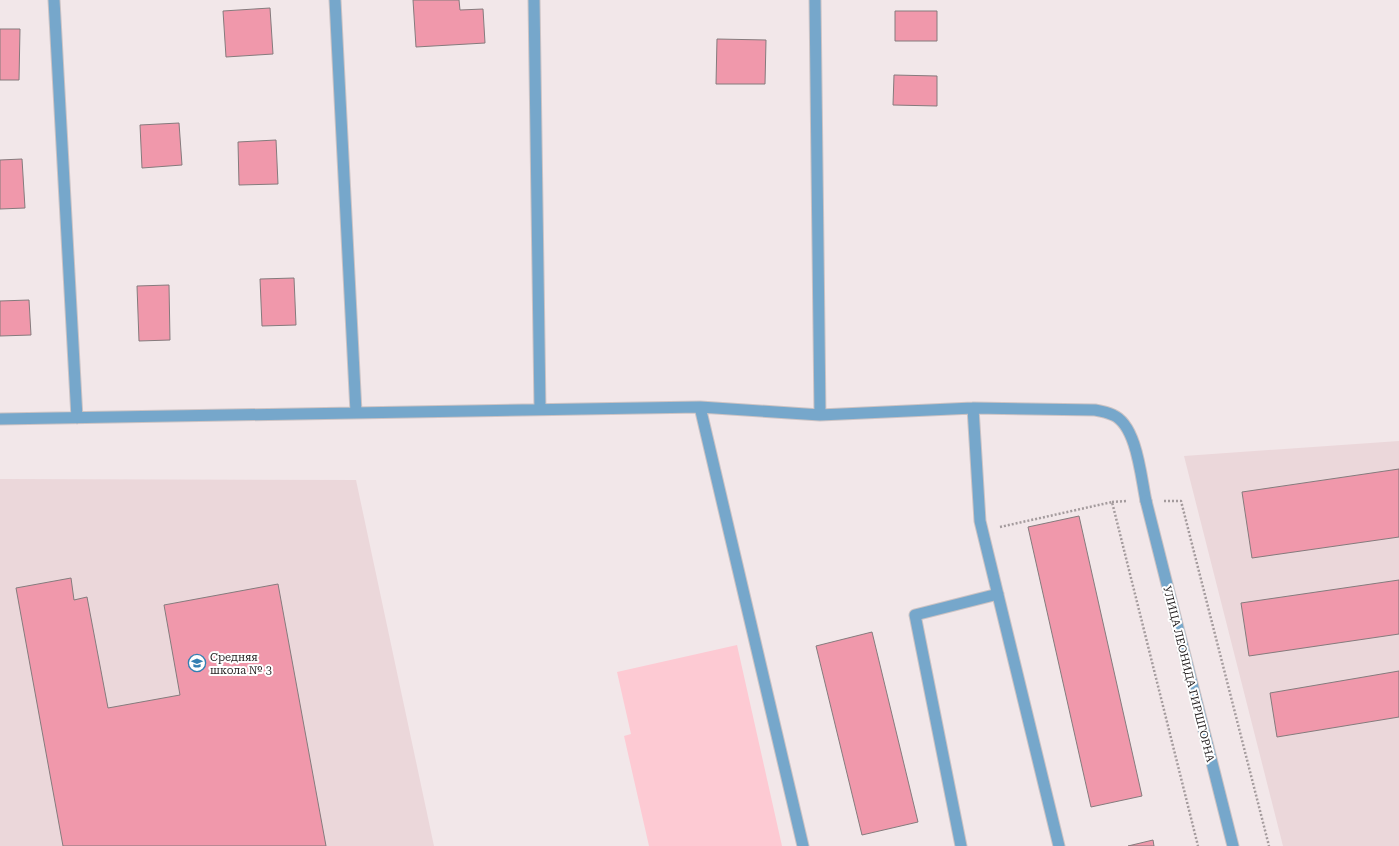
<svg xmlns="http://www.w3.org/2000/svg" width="1399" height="846" font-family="'Roboto Serif',serif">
<rect width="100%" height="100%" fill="#f2e7e9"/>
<path fill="#ebd7da" d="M1399,441V846H1283L1184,456Z
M0,479L356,480L434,846H0Z"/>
<path fill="#fdcad3" d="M737,645L782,846H649L624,736L631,734L617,672Z"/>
<path fill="#f098ab" stroke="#857b7d" d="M413,0H459L460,10L483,9L485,43L416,47Z
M270,8L273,54L226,57L223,11Z
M895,11H937V41H895Z
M0,29H20L19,80H0Z
M717,39L766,40L765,84H716Z
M894,75L937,76V106L893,105Z
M179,123L182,165L142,168L140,125Z
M276,140L278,184L239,185L238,142Z
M22,159L25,208L0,209V160Z
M294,278L296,325L262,326L260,279Z
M169,285L170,340L139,341L137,286Z
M29,300L31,335L0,336V301Z
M1399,469V537L1252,558L1242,492Z
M1079,516L1142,796L1091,807L1028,527Z
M71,578L74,600L87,597L108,708L180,695L164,605L278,584L326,846H63L16,588Z
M1399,580V634L1249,656L1241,603Z
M872,632L918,822L862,835L816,646Z
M1399,671V717L1277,737L1270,693Z
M1153,840L1154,846H1128Z"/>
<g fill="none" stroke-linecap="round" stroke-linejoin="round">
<defs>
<path id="service" d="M54,0L77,418
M335,0L356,412
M534,0L540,409
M815,0L820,415
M700,407L803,846
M973,408L980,521L1059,846
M0,419L700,407L820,415L973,408L1095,410C1101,411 1107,412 1113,415C1137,425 1141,478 1146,501
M961,846L915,615L998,594"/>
<path id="minor" d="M1146,501L1233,846"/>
</defs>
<use href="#service" stroke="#ccc3c4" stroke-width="13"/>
<use href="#minor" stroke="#ccc3c4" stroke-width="13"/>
<path stroke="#a49b9d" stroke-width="2.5" stroke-dasharray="2 2" stroke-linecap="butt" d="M1164,501H1181L1269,846
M1112,502L1127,501
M1000,527L1112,502L1198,846"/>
<use href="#service" stroke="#76a7cb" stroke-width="11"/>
<use href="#minor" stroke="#76a7cb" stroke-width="11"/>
</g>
<defs>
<symbol id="school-ring" viewBox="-11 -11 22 22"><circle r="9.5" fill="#fff" stroke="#3480b3" stroke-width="1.5"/><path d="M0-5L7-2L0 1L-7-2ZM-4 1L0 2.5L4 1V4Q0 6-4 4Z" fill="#3480b3"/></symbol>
</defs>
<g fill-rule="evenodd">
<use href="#school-ring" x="187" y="653" width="20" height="20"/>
</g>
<g text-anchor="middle" stroke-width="4" stroke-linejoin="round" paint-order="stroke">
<g font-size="11" fill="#211d1e" stroke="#fff" text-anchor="start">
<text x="210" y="661">Средняя<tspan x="210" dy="13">школа № 3</tspan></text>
</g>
<g font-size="11" fill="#211d1e" stroke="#fff">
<text transform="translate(1189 674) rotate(76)" y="4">УЛИЦА ЛЕОНИДА ГИРШГОРНА</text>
</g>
</g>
</svg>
